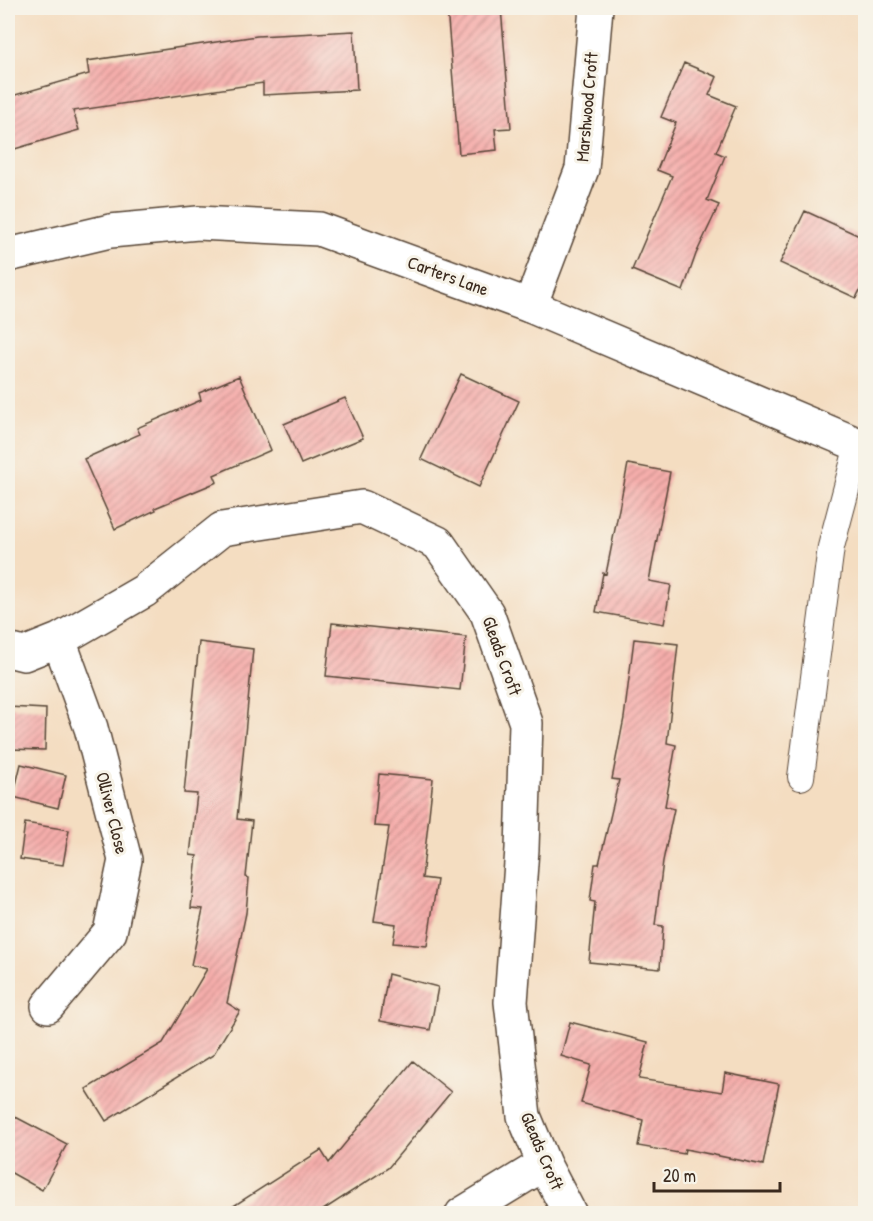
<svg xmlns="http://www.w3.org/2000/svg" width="873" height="1221" font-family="'Patrick Hand',sans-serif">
<defs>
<pattern id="building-hatch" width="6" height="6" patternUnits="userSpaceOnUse" patternTransform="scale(1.5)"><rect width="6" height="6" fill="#f6aeac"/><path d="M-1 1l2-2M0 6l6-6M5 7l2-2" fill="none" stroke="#c88e8b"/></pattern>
</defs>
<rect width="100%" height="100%" fill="#f7f3e8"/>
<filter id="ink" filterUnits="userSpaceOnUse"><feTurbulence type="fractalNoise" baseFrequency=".0167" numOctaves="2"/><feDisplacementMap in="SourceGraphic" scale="12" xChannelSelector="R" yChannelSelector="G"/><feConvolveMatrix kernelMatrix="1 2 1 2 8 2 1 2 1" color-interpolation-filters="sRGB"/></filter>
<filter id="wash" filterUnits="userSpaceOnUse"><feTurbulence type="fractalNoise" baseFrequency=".008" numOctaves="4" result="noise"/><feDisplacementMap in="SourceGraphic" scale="24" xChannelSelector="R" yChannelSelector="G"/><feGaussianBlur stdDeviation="1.35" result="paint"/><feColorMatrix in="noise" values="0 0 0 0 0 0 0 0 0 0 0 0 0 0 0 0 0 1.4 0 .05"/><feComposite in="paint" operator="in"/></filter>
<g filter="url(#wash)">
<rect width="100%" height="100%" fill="#f4ddc1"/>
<g id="blocks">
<path fill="url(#building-hatch)" d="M447,8H501L511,128L495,129L497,150L459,154Z
M354,31L357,90L263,95V83L73,111L79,130L8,151V97L89,74L87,61L257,36Z
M684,63L717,77L709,95L736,106L716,152L725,156L707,200L719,205L696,254L683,291L632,270L672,176L657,170L676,123L661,117Z
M805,211L866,239V278L856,298L780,263Z
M461,374L519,401L479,487L421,459Z
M239,376L271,450L214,475L217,482L155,508L156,510L115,529L84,459L140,434L137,428L201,400L199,393Z
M345,398L363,438L301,464L284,424Z
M628,464L670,472L649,581L671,585L664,624L596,612L603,573L606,574Z
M332,623L466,637L460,690L326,676Z
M634,639L678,644L667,743L676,745L665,806L674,809L663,861L655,925L663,926L660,969L589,962L595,902L590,901L595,864H599L619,780L612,779L624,718Z
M199,642L253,649L237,819L252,821L246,877L249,878L246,913L227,1003L240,1011L213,1055L106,1121L86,1089L163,1043L207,969L191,965L203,909L191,908L197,856L190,855L197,794L184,793Z
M8,707L46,709L45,750L8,749Z
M21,764L66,775L58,808L13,797Z
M379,774L433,779L422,878L437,880L427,946L393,943L396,924L374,921L389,827L374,826Z
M25,823L69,830L63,865L20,859Z
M388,974L438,987L430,1030L380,1021Z
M570,1022L648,1042L639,1079L722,1092L725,1073L779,1084L763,1165L685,1149L684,1154L638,1146L643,1120L581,1103L591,1065L561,1056Z
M413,1061L451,1092L388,1168L317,1214H221L321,1150L329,1163Z
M8,1113L67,1144L42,1190L8,1171Z"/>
</g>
</g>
<g filter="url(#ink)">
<use href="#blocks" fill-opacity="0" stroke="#574536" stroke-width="1.5"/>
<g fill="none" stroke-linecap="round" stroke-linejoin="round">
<defs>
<path id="service" d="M801,777L831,547L858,445"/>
<path id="minor" d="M530,306L582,169L596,8
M8,650L24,654L59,640L144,591L222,529L362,507L438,543L487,613L526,723L522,849L511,1002L524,1116L544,1164L570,1214
M48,1006L110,932L125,860L91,728L59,640
M462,1214L544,1164"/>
<path id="tertiary" d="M8,255L110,231L198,223L319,229L530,306L866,448"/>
</defs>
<use href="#service" stroke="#574536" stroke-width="28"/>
<use href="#minor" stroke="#574536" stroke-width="36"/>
<use href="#tertiary" stroke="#574536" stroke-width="36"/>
<use href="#service" stroke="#fff" stroke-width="26"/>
<use href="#minor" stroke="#fff" stroke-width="33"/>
<use href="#tertiary" stroke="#fff" stroke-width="33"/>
</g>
</g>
<g text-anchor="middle" stroke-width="6" stroke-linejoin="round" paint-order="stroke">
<g font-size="18" fill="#3b2a1e" stroke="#f7f3e8">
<text transform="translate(587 107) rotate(-85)" y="6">Marshwood Croft</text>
<text transform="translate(448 276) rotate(20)" y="6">Carters Lane</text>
<text transform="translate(502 656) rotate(70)" y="6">Gleads Croft</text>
<text transform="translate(112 813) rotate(76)" y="6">Olliver Close</text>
<text transform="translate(542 1151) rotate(67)" y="6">Gleads Croft</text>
</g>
</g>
<rect width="873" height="1221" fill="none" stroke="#f7f3e8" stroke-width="30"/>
<path d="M654 1182v9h126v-9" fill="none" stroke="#3b2a1e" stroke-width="3"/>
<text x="663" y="1182" font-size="18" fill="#3b2a1e" stroke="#f7f3e8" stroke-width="4.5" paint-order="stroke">20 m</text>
</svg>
